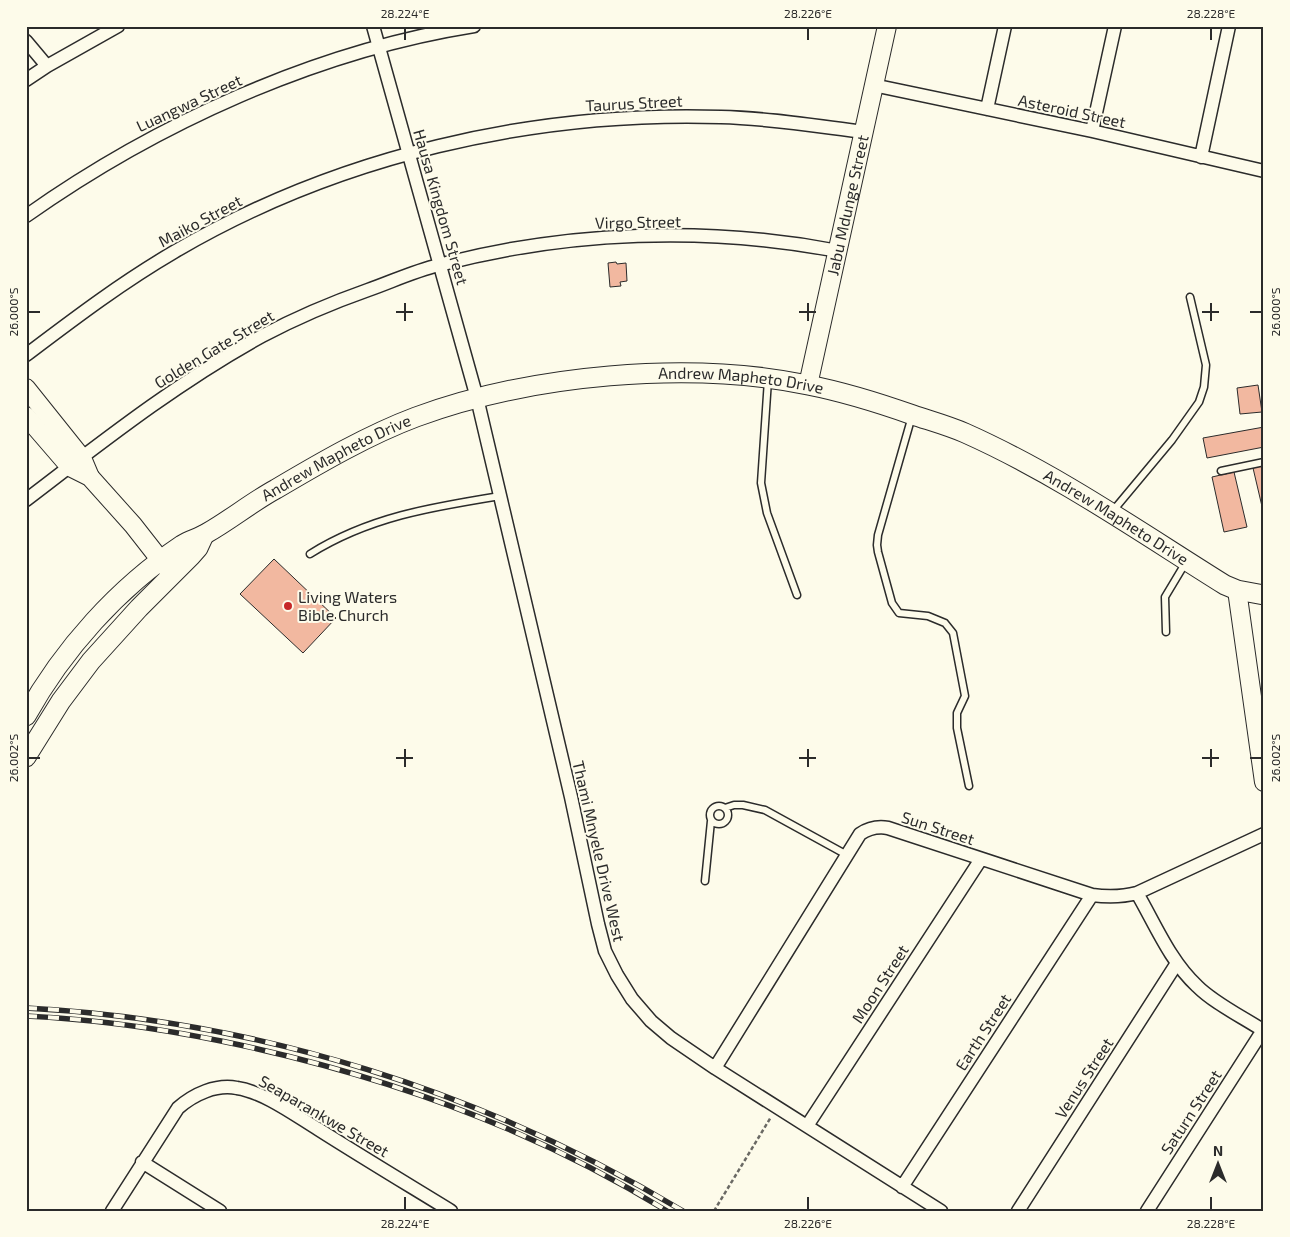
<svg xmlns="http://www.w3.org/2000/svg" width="1290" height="1237" font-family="'Exo 2',sans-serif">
<rect width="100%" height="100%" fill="#fdfbea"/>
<path fill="#f2b8a0" stroke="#2b2b2b" d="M616,262L617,264L626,263L627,281L620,282L621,286L610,287L608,263Z
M1258,385L1262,412L1240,414L1237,388Z
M1264,427V447L1207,458L1203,438Z
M1264,465V515L1253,468Z
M1234,472L1247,527L1224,532L1212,477Z
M274,559L336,618L303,653L240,594Z"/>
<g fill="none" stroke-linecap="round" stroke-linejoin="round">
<defs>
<path id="lane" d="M768,380L761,483L767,513L797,595
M912,416L878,535L877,545L878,552L892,603L899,613L928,616L945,623L953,633L965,696L957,713V728L969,786
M1221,471L1264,462
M1112,512L1172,440L1199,402L1204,387L1206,365L1190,297
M310,554C369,517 432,507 500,496
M1166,632L1165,597L1186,562
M710 815a9 9 0 1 1 18 0a9 9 0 1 1-18 0Z
M725,808L734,805H743L765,810L847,855
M705,881L711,821"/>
<path id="street" d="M373,26L477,398L571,797L598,924L605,951L617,975L632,999L651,1021L671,1038L715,1068L941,1211
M26,41L47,66
M26,80L47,66L118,26
M873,85L1092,131L1264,171
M987,109L1005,26
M1092,131L1115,26
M1201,157L1229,26
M26,216C156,124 316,51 474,26
M26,355C75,318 121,283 174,252C337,156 532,111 721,117C768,118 816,126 864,132
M26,500C102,442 178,382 262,336C296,318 331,303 368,290C391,282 414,271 439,265C568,231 707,226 838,251
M1137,893C1155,924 1170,961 1197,986C1215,1004 1243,1017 1264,1031
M715,1068L860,834C869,828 877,826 888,828L1092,895C1107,897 1122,897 1137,893L1264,834
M807,1126L981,859
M142,1162L220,1211
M902,1187L1092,895
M112,1211L178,1108C194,1094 216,1084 237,1088C264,1092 295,1115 318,1129C362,1157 407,1184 451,1211
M1018,1211L1177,963
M1147,1211L1263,1030"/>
<g id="secondary">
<path id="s1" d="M808,385L887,26"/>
<path d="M26,388L82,458L90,477"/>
<path d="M26,416L70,467L90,477L133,525L169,571"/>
<path d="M1237,590L1264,782"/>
</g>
<g id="primary">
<path id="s2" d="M26,716C63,649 118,588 182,545C190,540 199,538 207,533C230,520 252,502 276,489C320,463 368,435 416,417C530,375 688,360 808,385C844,392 879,403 913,415C931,421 949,426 965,433C1057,474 1140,532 1225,585L1237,590L1264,595"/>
<path d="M26,757L61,701L91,661L139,608L191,556L198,548L204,535"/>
</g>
</defs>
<use href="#lane" stroke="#2b2b2b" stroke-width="9"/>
<use href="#street" stroke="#2b2b2b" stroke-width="15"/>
<use href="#secondary" stroke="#2b2b2b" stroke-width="20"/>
<use href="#primary" stroke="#2b2b2b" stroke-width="21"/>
<path stroke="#6a6964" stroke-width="2.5" stroke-dasharray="4 2.5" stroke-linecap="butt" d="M714,1211L771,1117"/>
<use href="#lane" stroke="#fdfbea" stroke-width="6"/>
<use href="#street" stroke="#fdfbea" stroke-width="12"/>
<use href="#secondary" stroke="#fdfbea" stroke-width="18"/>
<use href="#primary" stroke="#fdfbea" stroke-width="19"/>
<defs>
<path id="rail" d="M26,1008C258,1020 484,1092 683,1211
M26,1016C92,1019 157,1028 221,1041C377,1073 531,1127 667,1211"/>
</defs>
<use href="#rail" stroke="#2b2b2b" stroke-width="5.5"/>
<use href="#rail" stroke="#fdfbea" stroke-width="4" stroke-dasharray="11" stroke-linecap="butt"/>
</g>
<path fill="none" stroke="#2b2b2b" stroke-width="2" d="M405,28V40M808,28V40M1211,28V40M405,303V321M808,303V321M1211,303V321M28,312H40M396,312H413M799,312H816M1202,312H1219M1250,312H1262M405,749V767M808,749V767M1211,749V767M28,758H40M396,758H413M799,758H816M1202,758H1219M1250,758H1262M405,1197V1210M808,1197V1210M1211,1197V1210"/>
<circle fill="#c62828" stroke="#fdfbea" stroke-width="2" cx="288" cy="606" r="5"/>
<g text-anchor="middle" stroke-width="4" stroke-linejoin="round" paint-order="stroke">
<g font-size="16" fill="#2b2b2b" stroke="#fdfbea">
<text transform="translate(189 103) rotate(-25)" y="6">Luangwa Street</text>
<text transform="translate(634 103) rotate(-3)" y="6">Taurus Street</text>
<text transform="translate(1072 111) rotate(12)" y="6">Asteroid Street</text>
<text dy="6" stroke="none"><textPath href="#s1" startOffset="184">Jabu Mdunge Street</textPath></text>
<text transform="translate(441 207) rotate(74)" y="6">Hausa Kingdom Street</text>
<text transform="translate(200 221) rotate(-28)" y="6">Maiko Street</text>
<text transform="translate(638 222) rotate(-1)" y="6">Virgo Street</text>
<text transform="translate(214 349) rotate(-31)" y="6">Golden Gate Street</text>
<text dy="6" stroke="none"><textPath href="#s2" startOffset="831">Andrew Mapheto Drive</textPath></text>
<text dy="6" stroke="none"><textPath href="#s2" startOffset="411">Andrew Mapheto Drive</textPath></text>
<text dy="6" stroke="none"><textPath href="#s2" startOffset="1236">Andrew Mapheto Drive</textPath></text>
<text transform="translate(938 828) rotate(18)" y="6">Sun Street</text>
<text transform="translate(599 851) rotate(77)" y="6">Thami Mnyele Drive West</text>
<text transform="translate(880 984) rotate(-57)" y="6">Moon Street</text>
<text transform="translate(983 1032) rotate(-57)" y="6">Earth Street</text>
<text transform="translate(1084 1078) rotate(-57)" y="6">Venus Street</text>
<text transform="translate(1191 1112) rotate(-57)" y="6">Saturn Street</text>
<text transform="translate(324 1116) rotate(30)" y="6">Seaparankwe Street</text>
</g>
<g font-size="16" fill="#2b2b2b" stroke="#fdfbea" text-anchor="start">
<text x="298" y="603">Living Waters<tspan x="298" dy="18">Bible Church</tspan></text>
</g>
</g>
<rect width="1290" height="1237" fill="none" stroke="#fdfbea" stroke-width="55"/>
<g transform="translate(1218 1164)" stroke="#fdfbea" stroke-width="4" paint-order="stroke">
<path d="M0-4L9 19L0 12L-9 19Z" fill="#2b2b2b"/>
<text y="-8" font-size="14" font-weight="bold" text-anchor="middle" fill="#2b2b2b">N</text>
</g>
<rect x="28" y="28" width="1234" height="1182" fill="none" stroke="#2b2b2b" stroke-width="2"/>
<g font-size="12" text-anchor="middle" fill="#2b2b2b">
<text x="405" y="18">28.224°E</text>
<text x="808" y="18">28.226°E</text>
<text x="1211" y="18">28.228°E</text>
<text transform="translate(14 312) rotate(-90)" y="4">26.000°S</text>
<text transform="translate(1276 312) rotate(-90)" y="4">26.000°S</text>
<text transform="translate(14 758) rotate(-90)" y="4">26.002°S</text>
<text transform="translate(1276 758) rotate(-90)" y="4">26.002°S</text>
<text x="405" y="1228">28.224°E</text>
<text x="808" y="1228">28.226°E</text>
<text x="1211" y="1228">28.228°E</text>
</g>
</svg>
